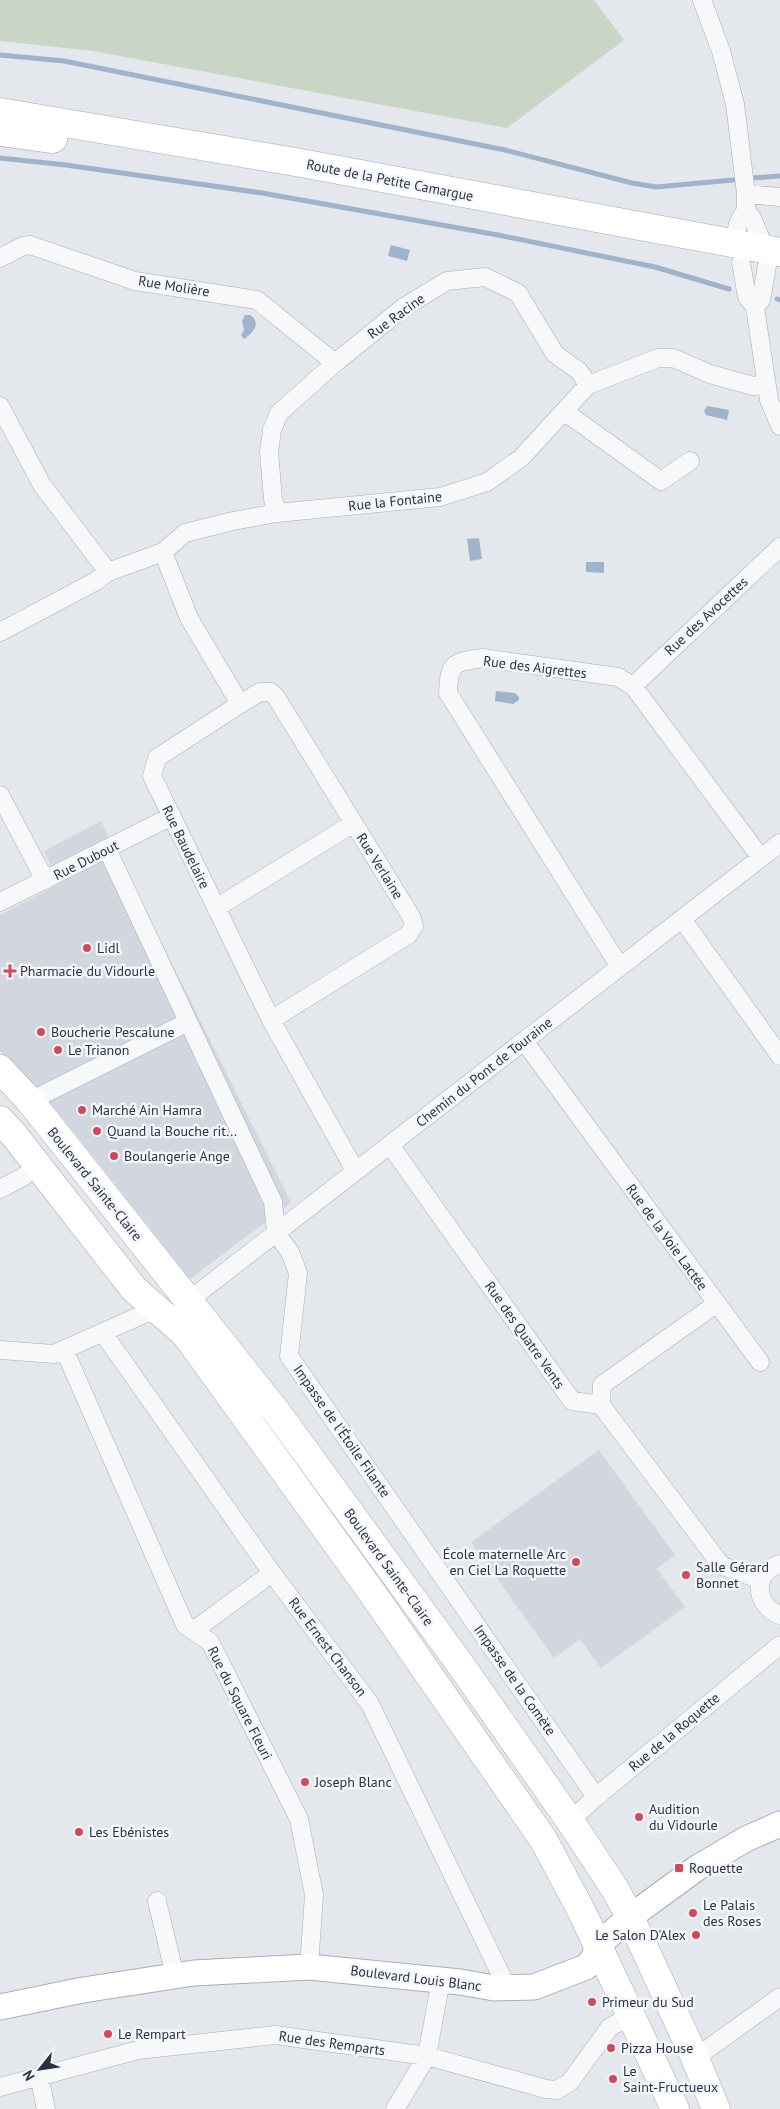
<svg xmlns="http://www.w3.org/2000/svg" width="780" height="2109" font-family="'PT Sans',sans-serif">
<rect width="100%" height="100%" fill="#e4e7ec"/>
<path fill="#d2d6de" d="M101,821L291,1203L190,1279L55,1108L0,1051V915L59,884L44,851Z
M599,1450L675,1555L657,1569L685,1607L601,1668L580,1639L554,1658L471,1542Z"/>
<path fill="#c9d6c5" d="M0,0H594L624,40L507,128L93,51L0,41Z"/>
<path fill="#9fb4cc" d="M391,245L410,250L407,261L388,256Z
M245,315H250C262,323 253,333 244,339L241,335L244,330L242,321Z
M707,406L729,410L727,420L706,415L704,411Z
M479,538L482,559L470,561L467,539Z
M586,562H604V573L586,572Z
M496,691L515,693L519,697V700L513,704L495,701Z"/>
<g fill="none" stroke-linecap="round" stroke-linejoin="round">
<path stroke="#9fb4cc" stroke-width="5" d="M0,55L64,61L505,150L632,183L656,187L733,180
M0,158L66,165L262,193L498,235L655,267L729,289
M752,178L780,176
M777,299L780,300"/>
<defs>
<path id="street" d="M702,0L721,51L735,104L746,194V211L752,218L765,249
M746,194L780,197
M737,245C734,233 738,219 746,211
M0,258L23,246L30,245L135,281L257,300L335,363
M741,263L747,297L755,307L769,400L780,426
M755,307L761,300L767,266
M0,406L42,485L108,572
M565,412L661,481L690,461
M277,513L273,499L269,452L272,430L279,413L335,363L404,307L447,281L485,277L518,293L555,354L579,371L588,385
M163,552L189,618L240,704L157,758L152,776L271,1020L352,1165L357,1170
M0,632L96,581L108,572L163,552L185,533L233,521L277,513L440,497L487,482L521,458L588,385L658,358H673L710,374L753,386L766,384
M633,686L780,547
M240,704L260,692H271L276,697L412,918L414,926L408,935L271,1020
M0,795L45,880
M107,849L273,1202L276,1233L290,1252L298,1273L289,1356L596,1797
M0,902L172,816
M216,908L354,823
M682,919L780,1056
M620,967L448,693C449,662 454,662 483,658L618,677L633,686L761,858
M524,1041L760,1362
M30,1101L188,1022
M390,1145L572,1401L601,1405L718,1561L723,1566L761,1580
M0,1189L23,1177L38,1165
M188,1301L780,843
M103,1333L272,1573L370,1704L503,1979V1989
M64,1349L185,1625L210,1642L299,1819L314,1895L309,1967
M0,1350L54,1354L144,1314L158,1311
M601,1405L602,1385L716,1304
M780,1564C752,1573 754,1605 780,1615
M193,1631L272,1573
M570,1821L596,1797L780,1645
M157,1901L175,1976
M695,2058L780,1997
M39,2076L46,2109
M0,2087L138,2050L275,2035L427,2056L546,2089L557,2090L570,2082L610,2027L631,2016
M395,2109L427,2056L441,1980"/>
<path id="secondary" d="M0,2007L83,1990L194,1973L309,1967L460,1982L494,1988L534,1987L586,1967L594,1958L597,1946L630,1917L697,1868L746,1839L780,1824"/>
<path id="primary" d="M0,112L301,163L780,252
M0,132L53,139
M0,1069L30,1101L276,1411L460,1664L570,1821L615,1889L630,1917L695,2058L716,2109
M0,1120L14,1135L134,1289L183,1332L192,1343L368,1587L543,1839L581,1910L675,2109"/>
</defs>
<use href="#street" stroke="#a9aeb7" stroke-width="19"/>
<use href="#secondary" stroke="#a9aeb7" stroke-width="27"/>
<use href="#primary" stroke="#a3abb8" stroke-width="29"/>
<use href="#street" stroke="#f7f8fa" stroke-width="18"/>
<use href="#secondary" stroke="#fff" stroke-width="25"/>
<use href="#primary" stroke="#fff" stroke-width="28"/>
</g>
<g fill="#d1495b" stroke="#f4f6f9" stroke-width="2">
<circle cx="87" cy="948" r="5"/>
<path d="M7.5 963.5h5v5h5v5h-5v5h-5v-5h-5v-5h5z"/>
<circle cx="41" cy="1032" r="5"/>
<circle cx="58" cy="1050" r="5"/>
<circle cx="82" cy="1110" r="5"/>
<circle cx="97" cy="1131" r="5"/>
<circle cx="114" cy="1156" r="5"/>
<circle cx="576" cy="1562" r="5"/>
<circle cx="686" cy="1575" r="5"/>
<circle cx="305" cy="1782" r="5"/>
<circle cx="639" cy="1817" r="5"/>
<circle cx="79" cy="1832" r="5"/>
<rect x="674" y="1863" width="10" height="10" rx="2.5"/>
<circle cx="693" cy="1913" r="5"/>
<circle cx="696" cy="1935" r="5"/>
<circle cx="592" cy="2002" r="5"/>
<circle cx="108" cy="2034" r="5"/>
<circle cx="611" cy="2048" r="5"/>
<circle cx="613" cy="2079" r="5"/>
</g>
<g text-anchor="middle" stroke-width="5" stroke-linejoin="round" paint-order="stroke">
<g font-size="14" fill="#2b3445" stroke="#f4f6f9">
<text transform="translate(390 180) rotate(11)" y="5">Route de la Petite Camargue</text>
<text transform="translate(174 286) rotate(9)" y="5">Rue Molière</text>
<text transform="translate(396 316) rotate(-36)" y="5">Rue Racine</text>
<text transform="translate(395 501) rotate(-6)" y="5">Rue la Fontaine</text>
<text transform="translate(706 616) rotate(-43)" y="5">Rue des Avocettes</text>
<text transform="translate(535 667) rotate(7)" y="5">Rue des Aigrettes</text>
<text transform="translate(186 847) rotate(64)" y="5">Rue Baudelaire</text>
<text transform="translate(86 860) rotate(-27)" y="5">Rue Dubout</text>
<text transform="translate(380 866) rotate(58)" y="5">Rue Verlaine</text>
<text transform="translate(484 1072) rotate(-38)" y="5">Chemin du Pont de Touraine</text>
<text transform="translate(95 1184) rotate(51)" y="5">Boulevard Sainte-Claire</text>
<text transform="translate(667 1237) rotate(54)" y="5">Rue de la Voie Lactée</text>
<text transform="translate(525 1335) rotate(55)" y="5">Rue des Quatre Vents</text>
<text transform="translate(342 1431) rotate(55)" y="5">Impasse de l'Étoile Filante</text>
<text transform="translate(389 1567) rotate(54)" y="5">Boulevard Sainte-Claire</text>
<text transform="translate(328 1647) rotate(53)" y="5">Rue Ernest Chanson</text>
<text transform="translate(515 1680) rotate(55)" y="5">Impasse de la Comète</text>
<text transform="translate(240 1703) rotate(63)" y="5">Rue du Square Fleuri</text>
<text transform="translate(674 1732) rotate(-40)" y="5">Rue de la Roquette</text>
<text transform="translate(416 1978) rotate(7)" y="5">Boulevard Louis Blanc</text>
<text transform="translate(332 2043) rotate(8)" y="5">Rue des Remparts</text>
</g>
<g font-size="14" fill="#2b3445" stroke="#f4f6f9" text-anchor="start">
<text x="97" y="953">Lidl</text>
<text x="20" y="976">Pharmacie du Vidourle</text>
<text x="51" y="1037">Boucherie Pescalune</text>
<text x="68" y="1055">Le Trianon</text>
<text x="92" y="1115">Marché Ain Hamra</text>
<text x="107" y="1136">Quand la Bouche rit...</text>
<text x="124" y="1161">Boulangerie Ange</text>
<text x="566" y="1559" text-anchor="end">École maternelle Arc<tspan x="566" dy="16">en Ciel La Roquette</tspan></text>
<text x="696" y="1572">Salle Gérard<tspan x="696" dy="16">Bonnet</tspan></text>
<text x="315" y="1787">Joseph Blanc</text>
<text x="649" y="1814">Audition<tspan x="649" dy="16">du Vidourle</tspan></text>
<text x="89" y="1837">Les Ebénistes</text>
<text x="689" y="1873">Roquette</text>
<text x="703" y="1910">Le Palais<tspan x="703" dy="16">des Roses</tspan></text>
<text x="686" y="1940" text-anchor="end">Le Salon D'Alex</text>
<text x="602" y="2007">Primeur du Sud</text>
<text x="118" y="2039">Le Rempart</text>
<text x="621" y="2053">Pizza House</text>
<text x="623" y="2076">Le<tspan x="623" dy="16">Saint-Fructueux</tspan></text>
</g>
</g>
<g transform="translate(40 2069) rotate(240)" stroke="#f4f6f9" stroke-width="4" paint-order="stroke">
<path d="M0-4L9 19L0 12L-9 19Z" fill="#2b3445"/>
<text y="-8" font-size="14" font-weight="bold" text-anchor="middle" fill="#2b3445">N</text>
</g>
</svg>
